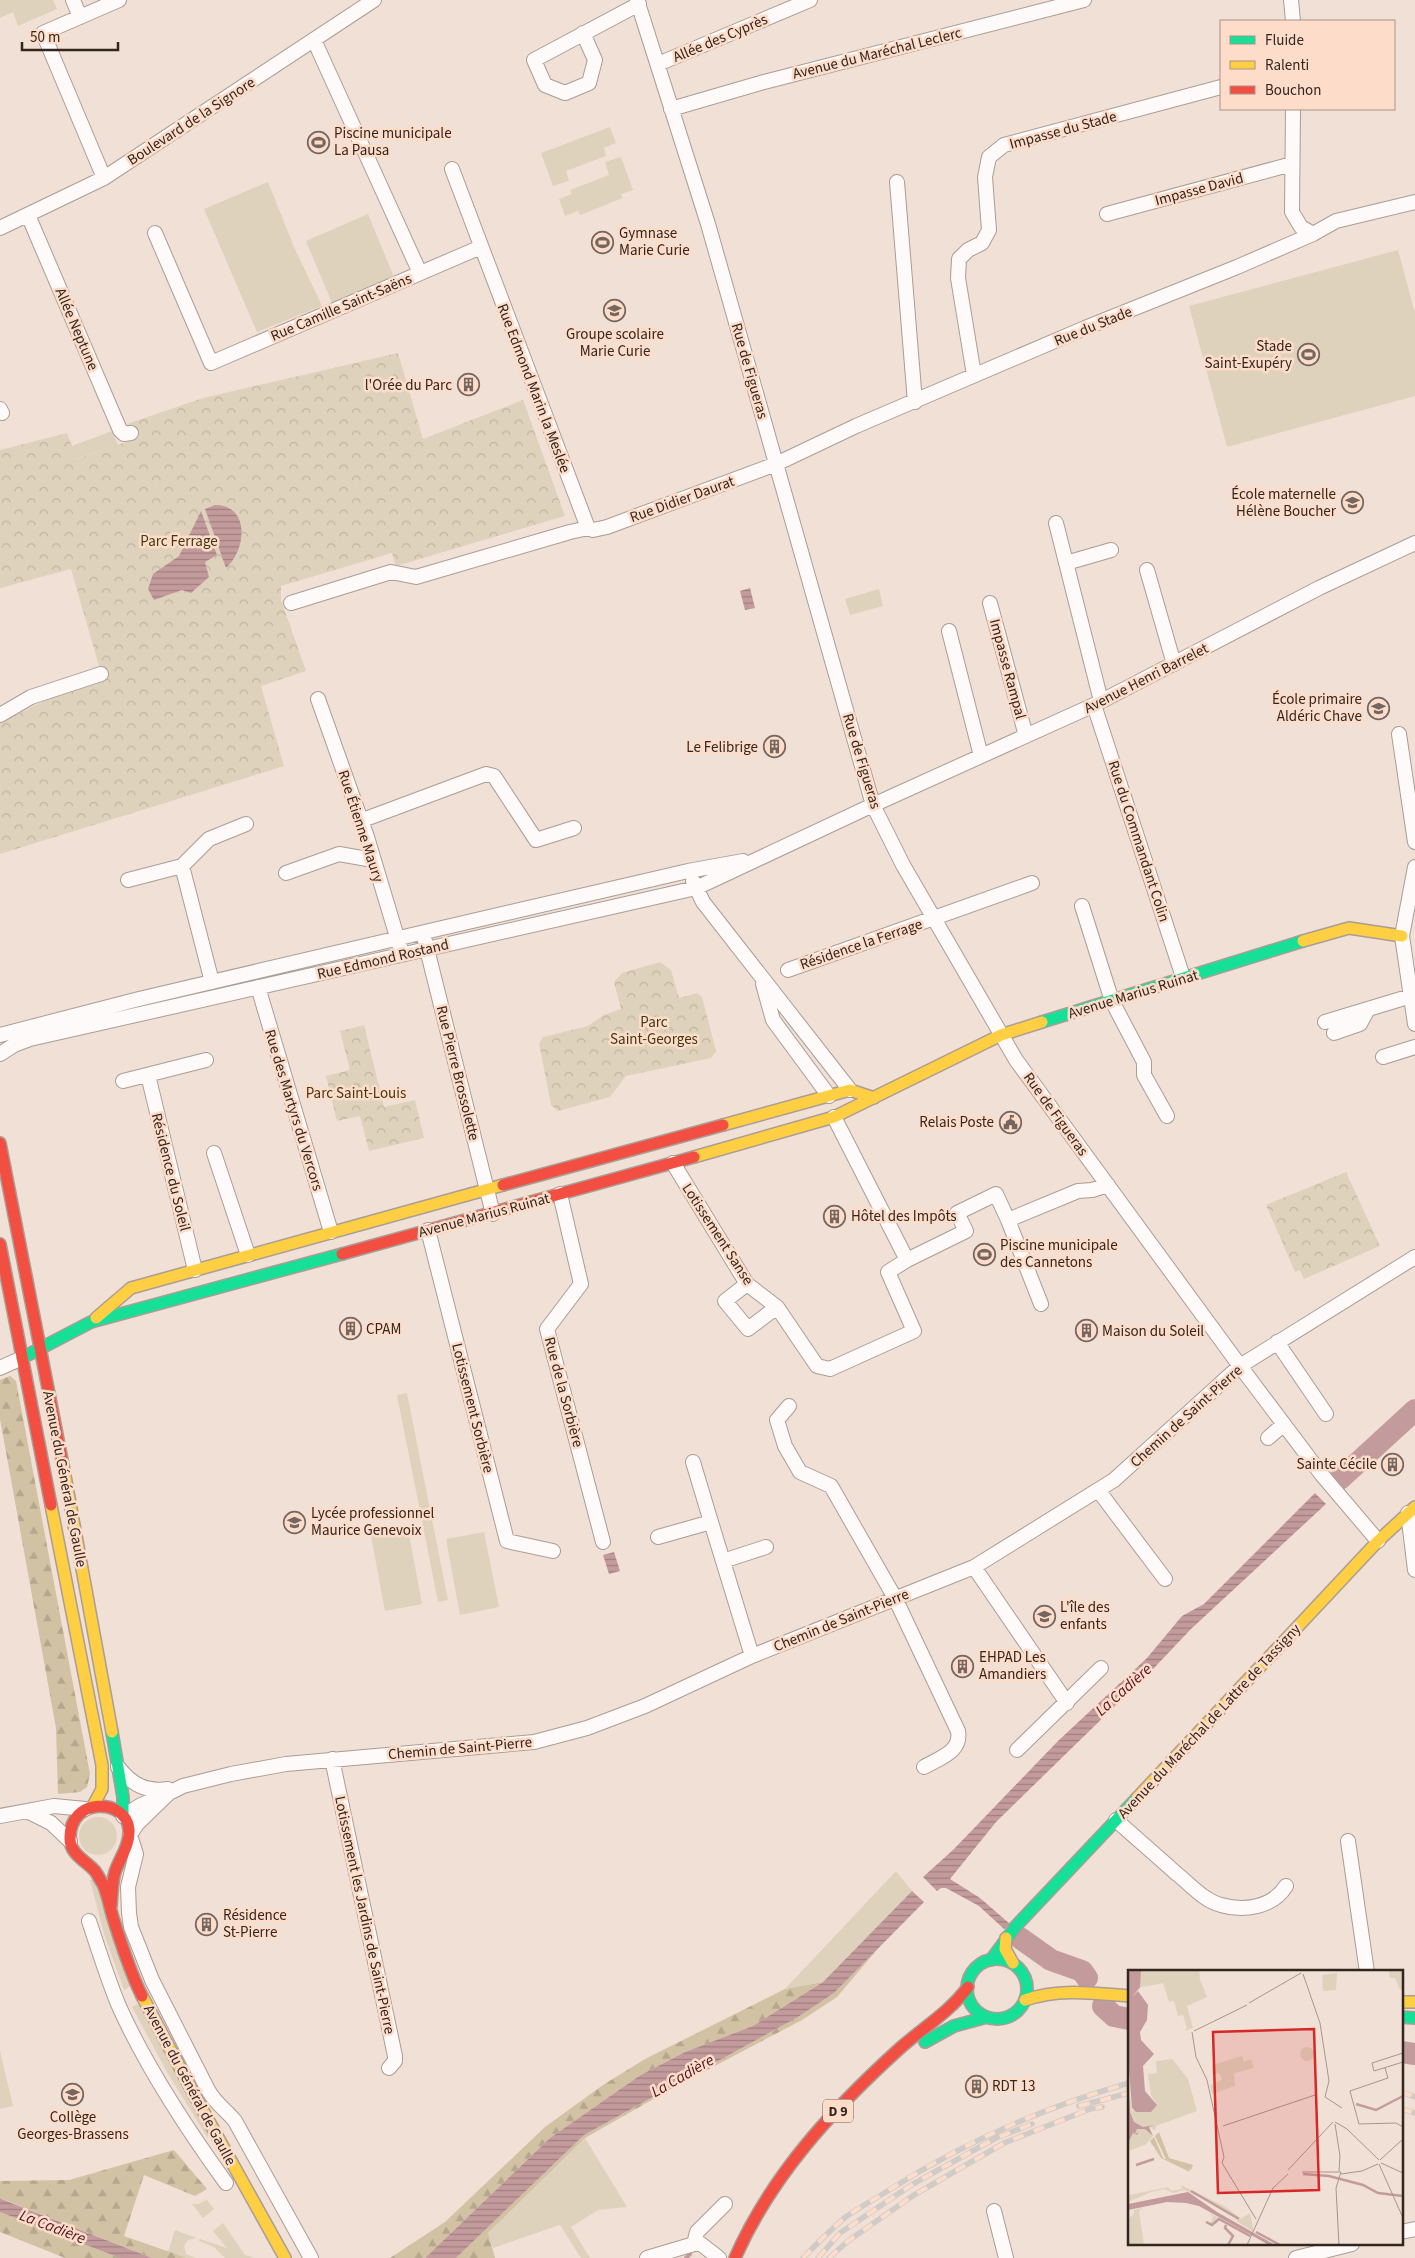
<svg xmlns="http://www.w3.org/2000/svg" width="1415" height="2258" font-family="'Source Sans 3',sans-serif">
<defs>
<pattern id="forest-firs" width="22" height="20" patternUnits="userSpaceOnUse" patternTransform="scale(1.25)"><rect width="22" height="20" fill="#d1c2a3"/><path d="M5 1l3.5 6h-7zM16 11l3.5 6h-7z" fill="#b4a78c"/></pattern>
<pattern id="park-crowns" width="20" height="18" patternUnits="userSpaceOnUse" patternTransform="scale(1.25)"><rect width="20" height="18" fill="#dfd2bc"/><path d="M2 6a3 3 0 1 1 6 0M12 15a3 3 0 1 1 6 0" fill="none" stroke="#c0b4a1"/></pattern>
<pattern id="water-rules" width="6" height="5" patternUnits="userSpaceOnUse" patternTransform="scale(1.25)"><rect width="6" height="5" fill="#c49b9c"/><path d="M0 2.5h6" fill="none" stroke="#a07e7f"/></pattern>
</defs>
<rect width="100%" height="100%" fill="#f1e0d5"/>
<path fill="#dfd2bc" d="M0,0H53L57,9L18,26L13,12L0,18Z
M610,127L616,143L604,148L606,156L566,171L569,181L553,186L541,153Z
M621,157L633,190L621,194L623,198L580,215L578,211L565,216L559,199L572,194L570,190L609,175L605,162Z
M268,182L294,247L322,306L257,332L204,209Z
M368,214L394,277L332,303L306,241Z
M1398,250L1415,313V396L1227,447L1189,306Z
M112,431L118,445L76,459L72,446Z
M879,589L883,606L850,615L845,599Z
M407,1393L448,1600L438,1602L397,1395Z
M408,1529L422,1604L385,1611L371,1536Z
M484,1532L499,1607L460,1615L446,1539Z
M79 1836a19 19 0 1 1 38 0a19 19 0 1 1-38 0Z
M896,1871L912,1891L823,1982L785,1989Z
M90,1880H96L131,1986L124,1990L104,1934Z
M138,2004L209,2135L207,2137L167,2072L132,2007Z
M0,2051L13,2106L0,2109Z
M585,2138L627,2207L598,2210L571,2227L590,2258H581L560,2225L493,2248L488,2233Z
M207,2200L214,2209L203,2218L192,2204H198Z
M223,2223L245,2255L255,2258H225L214,2247L199,2241L200,2239L227,2248L213,2231Z
M175,2230L197,2238L188,2240L184,2246L186,2254L196,2258H187L168,2252Z"/>
<path fill="url(#forest-firs)" d="M10,1376L16,1381L90,1774L87,1787L80,1792L58,1794L56,1728L0,1419V1380Z
M881,1945L837,1997L802,2020L671,2089L585,2138L488,2233L495,2258H456L584,2135L798,2017L834,1993Z
M823,1982L753,2026L685,2052L639,2076L550,2138L425,2258H390L445,2222L545,2127L603,2085L645,2059L785,1989Z
M174,2150L207,2189L195,2196L144,2175L124,2236L187,2258H152L0,2198V2181L69,2180Z
M0,2212L120,2258H65L0,2232Z"/>
<path fill="url(#park-crowns)" d="M398,353L423,439L523,400L565,516L396,566L392,553L281,586V600L306,671L261,686L284,766L0,854V723L50,698L103,680L71,569L0,588V450L67,433L77,459L132,440L127,424L203,398Z
M660,962L671,970L679,998L697,993L702,997L716,1051L711,1058L626,1076L610,1097L558,1111L551,1105L539,1043L543,1037L588,1026L604,1015L621,1009L614,982L622,973Z
M364,1025L384,1107L415,1100L424,1138L369,1151L360,1116L337,1121L326,1076L350,1070L340,1031Z
M1346,1172L1380,1246L1304,1279L1300,1270L1295,1272L1266,1205Z"/>
<path fill="url(#water-rules)" d="M215,505C251,505 246,551 226,568L205,509Z
M201,511L217,555L205,562L209,577L191,593L182,590L154,600L148,589L153,574L179,556Z
M750,588L755,608L745,610L740,591Z
M1315,1493L1326,1504L1191,1629L1155,1667L996,1822L950,1879L980,1898L1010,1924L1004,1929L979,1906L946,1888H941L937,1891L923,1877L954,1849L1058,1741L1147,1658L1182,1616L1204,1604Z
M614,1552L620,1571L609,1574L603,1555Z
M912,1891L924,1902L834,1993L798,2017L584,2135L456,2258H425L550,2138L639,2076L685,2052L753,2026L823,1982Z
M0,2198L4,2200L152,2258H120L0,2212Z"/>
<g fill="none" stroke-linecap="round" stroke-linejoin="round">
<path stroke="#c49b9c" stroke-width="4" d="M686,2258L690,2254"/>
<path stroke="#c49b9c" stroke-width="22" d="M1340,1479L1415,1410
M1020,1938L1051,1960L1082,1971L1087,1978
M1103,2006L1114,2016L1129,2019
M1401,2052L1415,2054"/>
<defs>
<path id="street" d="M73,0L80,17
M637,0L708,224L873,805L903,865L1016,1060L1240,1366L1322,1475L1378,1541
M1291,0L1293,21
M583,33L595,60L589,83L565,93L545,85L534,60L639,4
M314,40L420,273
M658,64L810,0
M671,109L764,82L1084,0
M1293,109L1292,212L1301,227L1313,234
M452,169L588,528
M104,178L43,33L119,0
M897,182L915,402
M1107,214L1292,164
M28,215L120,430L124,434L131,433
M0,228L104,178L374,0
M155,233L211,363L481,247
M974,375L958,278L959,259L968,250L982,243L989,230L985,177L989,157L1004,145L1221,87
M0,409L2,413
M1056,523L1101,701
M1066,563L1111,550
M1147,570L1174,664
M291,603L391,572L416,577L570,532L588,528L593,530L607,527L776,464L856,426L1085,328L1237,267L1313,234L1336,221L1415,202
M990,603L1026,736
M949,631L981,756
M318,699L367,837L400,947
M1094,705L1183,977
M0,715L31,697L101,674
M1399,734L1415,842
M360,821L486,774L494,776L536,840L574,828
M182,866L209,839L246,824
M1415,867L1402,936L1415,1024
M286,873L339,854L373,860
M128,880L182,866L212,982
M693,881L703,902L850,1090
M1082,906L1112,1001L1144,1062V1075L1167,1116
M425,941L493,1214
M788,970L1032,883
M763,984L773,1020L829,1096
M258,987L331,1232
M1325,1022L1368,1009
M1334,1033L1360,1024L1368,1009L1411,996
M0,1035L139,999L442,928L688,871L743,861
M0,1054L14,1045L30,1039L696,888L873,805L1094,705L1319,588L1415,543
M1383,1057L1415,1047
M148,1075L195,1270
M123,1081L206,1060
M214,1153L248,1255
M673,1163L747,1284L777,1307L817,1366L830,1369L914,1331L888,1272L907,1260L834,1117
M560,1194L581,1284L547,1329L603,1542
M1008,1220L1041,1304
M428,1230L507,1541L553,1551
M907,1260L966,1231L957,1213L996,1194L1008,1220L1078,1191L1092,1190L1108,1185
M747,1284L725,1301L748,1329L777,1307
M1277,1342L1326,1414
M0,1368L22,1358
M789,1406L777,1420L785,1446L800,1472L831,1486L895,1598L958,1731C962,1752 939,1758 924,1767
M1268,1438L1284,1424
M693,1462L711,1522
M1098,1490L1165,1579
M1408,1513L1415,1570
M658,1537L711,1522L752,1656
M723,1561L766,1547
M974,1567L1067,1703
M1017,1750L1101,1668
M332,1759L395,2056V2061L389,2068
M118,1767C132,1785 146,1792 168,1789
M169,1793L183,1786L231,1774L286,1764L534,1742L587,1728L645,1706L752,1656L974,1567L1114,1480L1240,1366L1415,1257
M27,1811L51,1823L70,1841
M0,1816L54,1806L85,1809
M123,1816L141,1805L169,1793L137,1824L130,1835L136,1854L128,1887L129,1913L131,1927L152,1980L208,2090C215,2103 226,2110 235,2121L311,2258
M1116,1820C1136,1838 1157,1856 1177,1874C1190,1884 1204,1901 1221,1905C1244,1912 1273,1907 1286,1886
M1348,1841L1367,1972
M89,1921C98,1948 107,1977 118,2004C145,2065 187,2129 226,2183
M994,2211L1006,2258
M1401,2232L1415,2229
M694,2244L697,2232L725,2204
M647,2258L694,2244H701L719,2258
M1296,2258L1352,2244"/>
<path id="fast" d="M1042,1022L1303,941
M22,1358L91,1322L342,1254
M112,1732L123,1797V1816
M967 1989a30 30 0 1 1 60 0a30 30 0 1 1-60 0Z
M991,1960L1016,1926L1137,1798
M1401,2017L1415,2018
M925,2042L954,2026L987,2017"/>
<path id="slow" d="M1303,941L1349,928L1402,936
M723,1125L850,1090L874,1098
M694,1157L834,1117L1001,1035L1042,1022
M96,1318L131,1288L503,1185
M63,1465L112,1732
M51,1505L102,1765V1789L93,1806
M1137,1798L1378,1541L1415,1507
M1006,1938L1005,1949L1013,1963
M142,1996L196,2098L285,2258
M1025,2000C1059,1988 1094,1993 1129,1996
M1401,2002H1415"/>
<path id="jam" d="M0,1143L63,1465
M503,1185L723,1125
M0,1244L51,1505
M342,1254L694,1157
M111,1906C112,1895 112,1882 115,1872C120,1857 130,1846 129,1829C126,1798 69,1796 70,1839C70,1854 86,1861 95,1871C98,1875 100,1880 103,1884C108,1895 110,1909 114,1921C122,1946 130,1972 142,1996
M735,2258C771,2176 832,2110 898,2050C921,2029 949,2013 968,1987"/>
</defs>
<use href="#street" stroke="#aa9d95" stroke-width="16"/>
<use href="#fast" stroke="#aa9d95" stroke-width="14"/>
<use href="#slow" stroke="#aa9d95" stroke-width="14"/>
<use href="#jam" stroke="#aa9d95" stroke-width="14"/>
<use href="#street" stroke="#fdfaf9" stroke-width="14"/>
<use href="#fast" stroke="#16e098" stroke-width="11"/>
<use href="#slow" stroke="#ffcf43" stroke-width="11"/>
<use href="#jam" stroke="#f24e42" stroke-width="11"/>
<defs>
<path id="rail" d="M1401,2092L1415,2097
M1079,2106L1129,2093
M1401,2109L1415,2113
M803,2258C817,2244 832,2228 847,2216C860,2207 873,2200 886,2192C962,2143 1042,2108 1129,2083
M818,2258L840,2233L913,2184L996,2138L1032,2124
M829,2258L848,2241L914,2195L1004,2143L1090,2109L1102,2107"/>
</defs>
<use href="#rail" stroke="#d0cbc7" stroke-width="5.5"/>
<use href="#rail" stroke="#fdddc9" stroke-width="4" stroke-dasharray="11" stroke-linecap="butt"/>
</g>
<defs>
<symbol id="stadium-ring" viewBox="-11 -11 22 22"><circle r="9.5" fill="#fdddc9" stroke="#75675f" stroke-width="1.5"/><path d="M0-5a6.5 5 0 1 0 0 10a6.5 5 0 1 0 0-10ZM-3.5-1.8h7v3.6h-7Z" fill="#75675f"/></symbol>
<symbol id="school-ring" viewBox="-11 -11 22 22"><circle r="9.5" fill="#fdddc9" stroke="#75675f" stroke-width="1.5"/><path d="M0-5L7-2L0 1L-7-2ZM-4 1L0 2.5L4 1V4Q0 6-4 4Z" fill="#75675f"/></symbol>
<symbol id="building-ring" viewBox="-11 -11 22 22"><circle r="9.5" fill="#fdddc9" stroke="#75675f" stroke-width="1.5"/><path d="M-4-6H4V6H1V3H-1V6H-4ZM-2.5-4.3h1.7v1.8h-1.7ZM.8-4.3h1.7v1.8H.8ZM-2.5-1h1.7V.8h-1.7ZM.8-1h1.7V.8H.8Z" fill="#75675f"/></symbol>
<symbol id="civic-ring" viewBox="-11 -11 22 22"><circle r="9.5" fill="#fdddc9" stroke="#75675f" stroke-width="1.5"/><path d="M-.6-6.5H3V-4.5H.6V-3L4-1V1h2V6H-6V1h2V-1L-.6-3ZM-1.2 2.5V6h2.4V2.5Z" fill="#75675f"/></symbol>
</defs>
<g fill-rule="evenodd">
<use href="#stadium-ring" x="306" y="130" width="25" height="25"/>
<use href="#stadium-ring" x="590" y="230" width="25" height="25"/>
<use href="#school-ring" x="602" y="298" width="25" height="25"/>
<use href="#stadium-ring" x="1296" y="342" width="25" height="25"/>
<use href="#building-ring" x="456" y="372" width="25" height="25"/>
<use href="#school-ring" x="1340" y="490" width="25" height="25"/>
<use href="#school-ring" x="1366" y="696" width="25" height="25"/>
<use href="#building-ring" x="762" y="734" width="25" height="25"/>
<use href="#civic-ring" x="998" y="1110" width="25" height="25"/>
<use href="#building-ring" x="822" y="1204" width="25" height="25"/>
<use href="#stadium-ring" x="972" y="1242" width="25" height="25"/>
<use href="#building-ring" x="338" y="1316" width="25" height="25"/>
<use href="#building-ring" x="1074" y="1318" width="25" height="25"/>
<use href="#building-ring" x="1380" y="1452" width="25" height="25"/>
<use href="#school-ring" x="282" y="1510" width="25" height="25"/>
<use href="#school-ring" x="1032" y="1604" width="25" height="25"/>
<use href="#building-ring" x="950" y="1654" width="25" height="25"/>
<use href="#building-ring" x="194" y="1912" width="25" height="25"/>
<use href="#building-ring" x="964" y="2074" width="25" height="25"/>
<use href="#school-ring" x="60" y="2082" width="25" height="25"/>
</g>
<g text-anchor="middle" stroke-width="5" stroke-linejoin="round" paint-order="stroke">
<rect fill="#fdddc9" stroke="#6f5d52" stroke-width="1" x="823" y="2099.5" width="30" height="23" rx="4"/>
<g font-size="14" font-weight="bold" fill="#32261f">
<text x="838" y="2116">D 9</text>
</g>
<g font-size="15" fill="#32261f" stroke="#fdddc9">
<text transform="translate(720 38) rotate(-23)" y="5">Allée des Cyprès</text>
<text transform="translate(877 53) rotate(-14)" y="5">Avenue du Maréchal Leclerc</text>
<text transform="translate(191 121) rotate(-33)" y="5">Boulevard de la Signore</text>
<text transform="translate(1063 130) rotate(-15)" y="5">Impasse du Stade</text>
<text transform="translate(1199 189) rotate(-15)" y="5">Impasse David</text>
<text transform="translate(341 307) rotate(-23)" y="5">Rue Camille Saint-Saëns</text>
<text transform="translate(1093 326) rotate(-22)" y="5">Rue du Stade</text>
<text transform="translate(77 329) rotate(67)" y="5">Allée Neptune</text>
<text transform="translate(750 371) rotate(74)" y="5">Rue de Figueras</text>
<text transform="translate(534 388) rotate(69)" y="5">Rue Edmond Marin la Meslée</text>
<text transform="translate(682 499) rotate(-20)" y="5">Rue Didier Daurat</text>
<text transform="translate(1008 669) rotate(75)" y="5">Impasse Rampal</text>
<text transform="translate(1146 678) rotate(-27)" y="5">Avenue Henri Barrelet</text>
<text transform="translate(862 761) rotate(73)" y="5">Rue de Figueras</text>
<text transform="translate(361 826) rotate(72)" y="5">Rue Étienne Maury</text>
<text transform="translate(1139 841) rotate(72)" y="5">Rue du Commandant Colin</text>
<text transform="translate(861 944) rotate(-19)" y="5">Résidence la Ferrage</text>
<text transform="translate(383 959) rotate(-13)" y="5">Rue Edmond Rostand</text>
<text transform="translate(1133 994) rotate(-17)" y="5">Avenue Marius Ruinat</text>
<text transform="translate(458 1073) rotate(76)" y="5">Rue Pierre Brossolette</text>
<text transform="translate(294 1110) rotate(73)" y="5">Rue des Martyrs du Vercors</text>
<text transform="translate(1056 1114) rotate(54)" y="5">Rue de Figueras</text>
<text transform="translate(171 1172) rotate(76)" y="5">Résidence du Soleil</text>
<text transform="translate(484 1215) rotate(-15)" y="5">Avenue Marius Ruinat</text>
<text transform="translate(718 1234) rotate(57)" y="5">Lotissement Sanse</text>
<text transform="translate(564 1392) rotate(75)" y="5">Rue de la Sorbière</text>
<text transform="translate(473 1408) rotate(76)" y="5">Lotissement Sorbière</text>
<text transform="translate(1186 1416) rotate(-42)" y="5">Chemin de Saint-Pierre</text>
<text transform="translate(65 1479) rotate(79)" y="5">Avenue du Général de Gaulle</text>
<text transform="translate(841 1620) rotate(-22)" y="5">Chemin de Saint-Pierre</text>
<text transform="translate(1209 1721) rotate(-47)" y="5">Avenue du Maréchal de Lattre de Tassigny</text>
<text transform="translate(460 1748) rotate(-5)" y="5">Chemin de Saint-Pierre</text>
<text transform="translate(365 1915) rotate(78)" y="5">Lotissement les Jardins de Saint-Pierre</text>
<text transform="translate(190 2085) rotate(62)" y="5">Avenue du Général de Gaulle</text>
</g>
<g font-size="15" fill="#32261f" stroke="#fdddc9" text-anchor="start">
<text x="334" y="138">Piscine municipale<tspan x="334" dy="17">La Pausa</tspan></text>
<text x="619" y="238">Gymnase<tspan x="619" dy="17">Marie Curie</tspan></text>
<text x="615" y="339" text-anchor="middle">Groupe scolaire<tspan x="615" dy="17">Marie Curie</tspan></text>
<text x="1292" y="351" text-anchor="end">Stade<tspan x="1292" dy="17">Saint-Exupéry</tspan></text>
<text x="452" y="390" text-anchor="end">l'Orée du Parc</text>
<text x="1336" y="499" text-anchor="end">École maternelle<tspan x="1336" dy="17">Hélène Boucher</tspan></text>
<text x="1362" y="704" text-anchor="end">École primaire<tspan x="1362" dy="17">Aldéric Chave</tspan></text>
<text x="758" y="752" text-anchor="end">Le Felibrige</text>
<text x="994" y="1127" text-anchor="end">Relais Poste</text>
<text x="851" y="1221">Hôtel des Impôts</text>
<text x="1000" y="1250">Piscine municipale<tspan x="1000" dy="17">des Cannetons</tspan></text>
<text x="366" y="1334">CPAM</text>
<text x="1102" y="1336">Maison du Soleil</text>
<text x="1377" y="1469" text-anchor="end">Sainte Cécile</text>
<text x="311" y="1518">Lycée professionnel<tspan x="311" dy="17">Maurice Genevoix</tspan></text>
<text x="1060" y="1612">L'île des<tspan x="1060" dy="17">enfants</tspan></text>
<text x="979" y="1662">EHPAD Les<tspan x="979" dy="17">Amandiers</tspan></text>
<text x="223" y="1920">Résidence<tspan x="223" dy="17">St-Pierre</tspan></text>
<text x="992" y="2091">RDT 13</text>
<text x="73" y="2122" text-anchor="middle">Collège<tspan x="73" dy="17">Georges-Brassens</tspan></text>
</g>
<g font-size="15" fill="#423811" stroke="#fdddc9">
<text x="179" y="546">Parc Ferrage</text>
<text x="654" y="1027">Parc<tspan x="654" dy="17">Saint-Georges</tspan></text>
<text x="356" y="1098">Parc Saint-Louis</text>
</g>
<g font-size="16" font-style="italic" fill="#541423" stroke="#fdddc9">
<text transform="translate(1123 1689) rotate(-42)" y="6">La Cadière</text>
<text transform="translate(682 2075) rotate(-30)" y="6">La Cadière</text>
<text transform="translate(53 2226) rotate(21)" y="6">La Cadière</text>
</g>
</g>
<g transform="translate(1128 1970)">
<rect width="275" height="275" fill="#f1e0d5"/>
<path d="M71,7L79,27L59,36L65,58L56,61L59,58L55,45L50,46L46,31L41,32L35,13ZM172 84a7 7 0 1 1 14 0a7 7 0 1 1-14 0ZM44,89L60,109L69,141L28,156L27,161L3,140L13,142L29,135L23,125L20,104L29,103L28,91ZM9,159H17L25,166L17,175L0,181V173ZM53,215L96,236L114,249L57,220L45,223L36,219L23,222L0,232L1,225L40,217L43,221L54,219ZM15,238L11,241L16,275H0V248L6,244V240ZM92,241L109,251L122,243L126,262ZM81,243L123,265L122,267L91,249L82,255L77,251L83,252L85,247Z" fill="#dfd2bc"/>
<path d="M31,162L41,188L65,195L63,200L38,189L27,166ZM26,167L35,188L60,198L62,202L33,188L22,171Z" fill="#d1c2a3"/>
<path d="M254,0H275V19L272,20L267,8H262L261,1ZM209,3L208,20L195,21L194,5Z" fill="#dfd2bc"/>
<path d="M0,0H71L72,7L13,17L4,27L0,42ZM114,86L116,92L123,89L126,98L106,103L107,116L84,124L82,115L94,110L91,103L84,105V95ZM0,105L4,142L19,144L23,151L20,158L0,173ZM6,253L7,275H0V254Z" fill="#dfd2bc"/>
<path d="M0,0H13L12,17L4,27L10,21L20,35L19,50L12,62L13,70L26,84L15,96L17,121L29,135L23,142H8L4,138L0,87ZM0,105L2,142L6,152L15,157L27,155L21,157L25,166L17,159H9L7,164L11,162L9,165L5,163L0,173ZM60,222L89,242L147,275H141L71,236L58,233L39,232L0,240V234Z" fill="#c49b9c"/>
<path fill="none" stroke="#c49b9c" stroke-width="2.5" d="M228,134L248,140L275,126M8,195L26,189M175,204L201,206L235,215L250,223L275,226M63,221L111,249M78,252L84,255L91,249L122,266M98,255L97,258L105,266L100,275M128,262L152,275"/>
<path fill="none" stroke="#a5968c" stroke-width="1" d="M175,4L192,53L201,111L197,127L214,138M121,33L173,3M66,61L119,35M64,62L68,87L79,110L96,187L94,193L128,249M275,83L244,93L246,101L275,92M207,152L219,159L251,190M207,154L212,186L211,201M231,154L222,121L260,108L257,98M231,154L268,153L275,157M95,156L187,125M252,190L275,169M253,193L275,203M251,194L275,248M160,200L205,152M174,202H213L208,218L211,275M213,204L234,201L250,194M119,275L145,218L160,204"/>
<path fill="#d62828" fill-opacity="0.15" stroke="#d62828" stroke-width="2.5" d="M186,59L191,220L90,223L85,62Z"/>
<rect width="275" height="275" fill="none" stroke="#32261f" stroke-width="2.5"/>
</g>
<rect x="1220" y="20" width="175" height="90" fill="#fdddc9" stroke="#ac9485"/>
<rect x="1230" y="36" width="25" height="8" fill="#16e098" stroke="#ac9485"/>
<text x="1265" y="45" font-size="15" fill="#32261f">Fluide</text>
<rect x="1230" y="61" width="25" height="8" fill="#ffcf43" stroke="#ac9485"/>
<text x="1265" y="70" font-size="15" fill="#32261f">Ralenti</text>
<rect x="1230" y="86" width="25" height="8" fill="#f24e42" stroke="#ac9485"/>
<text x="1265" y="95" font-size="15" fill="#32261f">Bouchon</text>
<path d="M22 42v8h96v-8" fill="none" stroke="#32261f" stroke-width="2.5"/>
<text x="30" y="42" font-size="15" fill="#32261f" stroke="#fdddc9" stroke-width="4" paint-order="stroke">50 m</text>
</svg>
